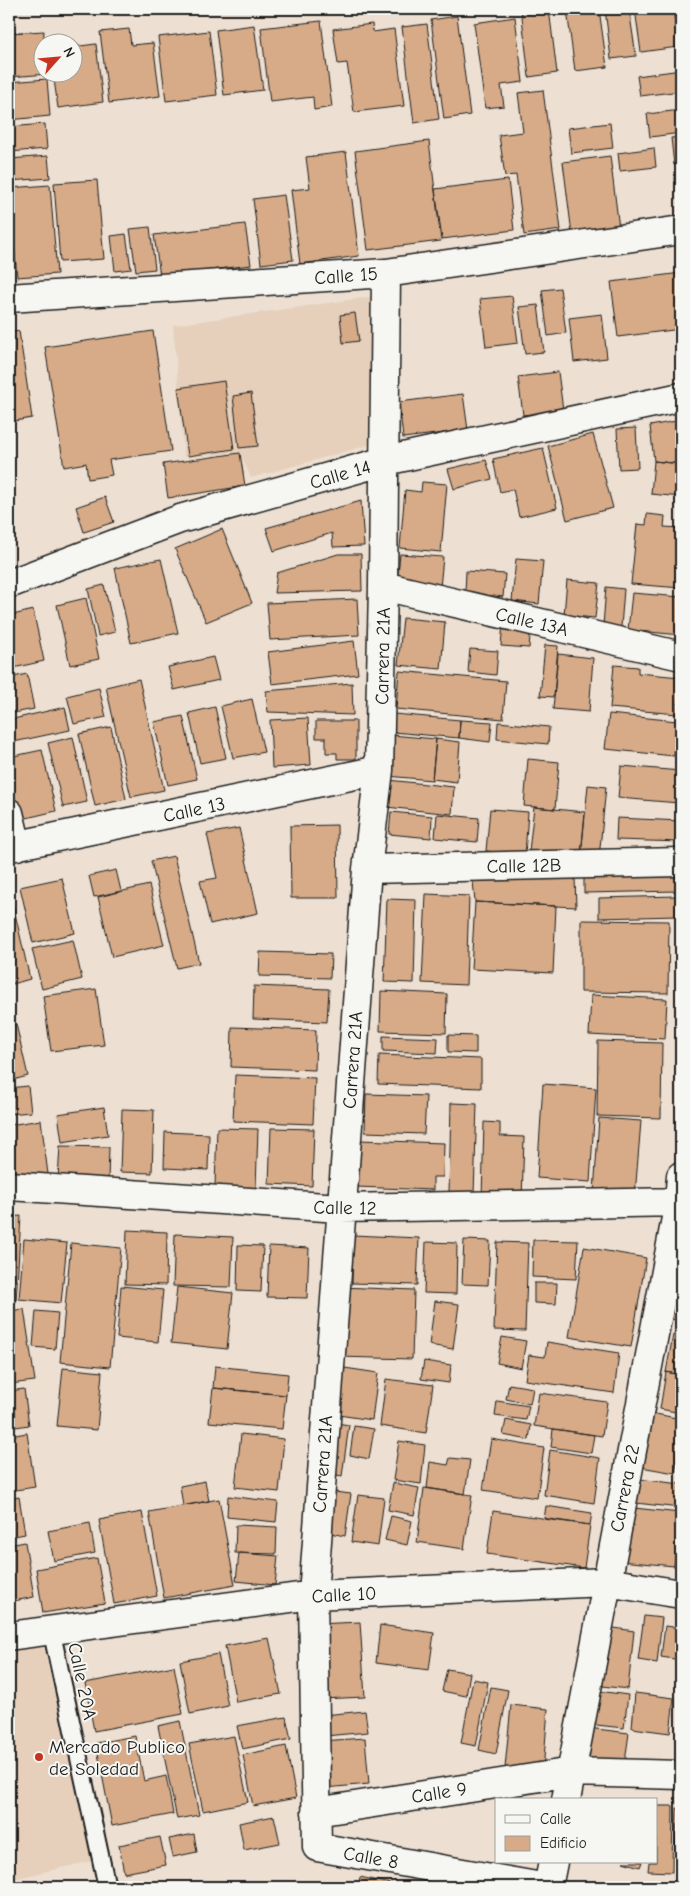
<svg xmlns="http://www.w3.org/2000/svg" width="690" height="1896" font-family="'Comic Neue',sans-serif">
<rect width="100%" height="100%" fill="#ede0d2"/>
<filter id="ink" filterUnits="userSpaceOnUse"><feTurbulence type="fractalNoise" baseFrequency=".02" numOctaves="2"/><feDisplacementMap in="SourceGraphic" scale="10" xChannelSelector="R" yChannelSelector="G"/><feConvolveMatrix kernelMatrix="1 2 1 2 8 2 1 2 1" color-interpolation-filters="sRGB"/></filter>
<g filter="url(#ink)">
<path fill="#e6d0bc" d="M370,297L376,443L251,478L240,453L184,457L173,325Z
M43,1644L92,1861L9,1880V1652Z"/>
<path fill="#d7ab88" stroke="#1c1c1c" d="M521,9H549L557,73L529,77Z
M578,9H599L607,67L575,71L567,10Z
M605,9H629L636,56L611,59Z
M635,9H673L678,47L641,52Z
M457,16L470,115L444,119L431,20Z
M515,17L523,82L501,85L504,106L485,108L474,23Z
M321,21L332,107L314,110L313,97L270,102L261,28Z
M372,24L373,32L394,29L404,106L354,112L347,63L338,64L333,29Z
M427,24L439,119L414,123L402,27Z
M254,25L263,90L224,95L216,30Z
M129,29L131,45L153,43L160,96L109,103L100,32Z
M44,31L42,72L48,74L9,77V33Z
M209,31L217,95L166,101L158,37Z
M96,44L103,102L58,108L53,72H72V47Z
M681,70V91L640,96L637,76Z
M47,79L50,116L9,120V82Z
M543,90L561,230L524,235L516,175L505,176L499,135L523,132L518,93Z
M681,110V133L650,137L647,114Z
M610,123L613,148L571,153L568,128Z
M45,124L47,149L9,152V127Z
M681,137V164L674,165L671,138Z
M429,141L441,241L368,250L355,151Z
M654,148L656,167L620,171L618,153Z
M346,152L359,256L300,264L291,190L310,188L306,157Z
M48,156L50,178L9,181V159Z
M610,156L619,228L572,234L563,162Z
M97,180L104,259L60,262L54,183Z
M508,180L514,230L442,239L435,189Z
M50,185L57,274L17,277L9,188Z
M284,195L293,260L261,264L253,199Z
M245,224L251,265L160,276L154,235Z
M150,227L155,269L136,271L130,229Z
M126,234L131,269L115,271L111,236Z
M681,273V329L618,337L611,282Z
M560,288L566,333L548,336L542,290Z
M512,296L518,343L486,347L480,299Z
M538,305L544,352L525,354L519,307Z
M355,313L359,341L343,343L340,315Z
M602,314L607,358L574,362L569,318Z
M19,331L32,418L9,422V333Z
M153,331L171,451L109,460L112,475L88,479L86,463L64,467L45,347Z
M558,372L563,410L523,415L518,377Z
M224,381L234,449L188,456L178,388Z
M251,393L258,446L239,448L233,396Z
M463,394L468,430L403,438L399,402Z
M681,420V464L654,461L650,426Z
M636,428L638,468L619,469L617,429Z
M593,434L613,508L567,520L548,446Z
M543,448L557,508L519,517L513,489L500,492L493,459Z
M240,453L245,486L168,498L163,464Z
M486,460L492,479L454,489L448,469Z
M654,461L681,464V497L651,494Z
M422,482L447,484L441,552L400,548L405,490L421,492Z
M105,497L114,522L84,532L76,507Z
M361,501L364,546L333,547L332,533L274,551L266,528Z
M647,514L665,516L664,527L681,528V588L631,584L637,524L646,525Z
M222,529L252,603L206,622L175,549Z
M338,554H361L362,591L274,593L277,573Z
M400,554L443,557L440,588L397,584Z
M161,559L178,633L131,643L115,568Z
M516,559L543,561L539,604L512,601Z
M466,571L505,574L503,597L465,593Z
M567,580L599,583L595,618L564,615Z
M104,585L115,632L98,636L88,589Z
M606,587L624,589L621,627L603,626Z
M632,593L681,597V635L628,630Z
M86,598L99,659L70,665L57,605Z
M357,599L359,635L270,640L267,603Z
M33,610L44,661L9,669V616Z
M403,618L445,622L441,669L398,665Z
M503,622L531,625L529,648L501,646Z
M354,641L358,674L272,684L268,652Z
M545,645L558,646L554,697L540,696Z
M470,649L498,651L496,675L468,672Z
M558,654L593,658L589,712L553,709Z
M213,657L219,680L174,690L168,667Z
M614,665L638,667V673L680,677L677,714L610,708Z
M399,671L506,681L503,719L396,709Z
M27,674L34,709L9,714V678Z
M139,679L164,790L131,797L106,687Z
M352,683L353,715L268,712L266,691Z
M99,688L106,717L74,724L67,696Z
M252,699L264,752L233,758L221,706Z
M65,707L70,730L9,743V720Z
M215,707L226,758L200,763L189,713Z
M394,714L460,720L459,738L393,732Z
M609,714L677,721L674,756L605,749Z
M183,716L197,779L168,785L154,722Z
M308,718L311,765L272,768L270,720Z
M460,720L492,722L490,742L459,738Z
M316,721H356V759H337V753H326V738H316Z
M498,722L549,727L548,744L497,739Z
M111,727L126,799L95,806L79,734Z
M391,735L436,739L432,780L387,776Z
M73,737L87,802L63,807L48,743Z
M436,739L460,742L457,782L432,779Z
M42,750L56,811L18,820L9,781V757Z
M528,759L559,762L555,809L524,806Z
M621,766L681,771L679,803L618,798Z
M388,780L454,787L452,814L386,807Z
M588,785L606,787L599,858L581,856Z
M534,807L585,812L581,856L529,851Z
M490,809L528,812L525,854L486,851Z
M391,812L432,816L431,838L389,834Z
M437,814L479,818L477,842L435,838Z
M617,818L681,821V842L616,840Z
M337,825L338,898H291L290,826Z
M239,828L258,913L210,924L200,881L217,878L207,834Z
M174,856L199,963L177,968L151,861Z
M116,870L121,891L94,897L89,876Z
M678,871V891L584,893V872Z
M62,878L75,933L33,943L20,887Z
M575,878L576,907L475,902L473,881Z
M149,885L164,945L112,957L98,897Z
M426,894L469,896L466,985L422,983Z
M9,896H11L30,979L9,985Z
M677,896V916L599,918V898Z
M387,899L416,900L414,983L384,982Z
M475,902L556,906L553,973L471,969Z
M581,920L669,921L668,993L581,992Z
M73,940L82,979L42,989L32,949Z
M260,952L331,954L330,978L259,976Z
M254,986L329,989L327,1022L253,1019Z
M96,989L104,1045L51,1051L43,996Z
M381,991L447,994L446,1033L380,1031Z
M591,995L667,999L665,1039L589,1035Z
M16,1024L28,1076L9,1081V1025Z
M232,1027L316,1030L315,1070L231,1067Z
M448,1035L476,1036V1053L448,1052Z
M383,1036L438,1038L437,1053L383,1051Z
M598,1041L662,1043L661,1118L597,1116Z
M379,1055L481,1059V1088L378,1084Z
M235,1075L315,1078L313,1124L233,1121Z
M543,1084L596,1088L590,1182L537,1178Z
M28,1086L31,1112L9,1114V1088Z
M366,1094L426,1096L424,1134L365,1132Z
M451,1103L477,1104L474,1194L449,1193Z
M104,1107L108,1135L62,1142L58,1114Z
M122,1109L154,1110L152,1173L120,1172Z
M599,1118L641,1121L635,1195L594,1192Z
M41,1120L48,1174L13,1179L9,1153V1125Z
M484,1122L500,1123V1136L524,1137L522,1200L482,1199Z
M217,1128L258,1129L256,1188L215,1186Z
M271,1128L314,1129L312,1186L269,1184Z
M165,1132L209,1134L208,1170L164,1168Z
M359,1140L444,1143L443,1177H433V1190L357,1187Z
M60,1146L109,1147L108,1181L58,1179Z
M21,1216L16,1302L9,1304V1217Z
M127,1230L167,1232L166,1285L125,1284Z
M175,1234L233,1237L231,1287L173,1286Z
M353,1235L419,1238L417,1285L352,1283Z
M24,1239L67,1243L61,1303L19,1299Z
M464,1240L490,1241L488,1285L462,1284Z
M533,1240L578,1241L576,1279L532,1277Z
M426,1242L457,1243L456,1294L424,1293Z
M497,1242L528,1243L525,1331L494,1330Z
M71,1243L121,1248L110,1367L60,1362Z
M238,1245L263,1246L261,1292L237,1291Z
M269,1246L309,1248L307,1298L267,1297Z
M584,1247L646,1258L631,1347L569,1337Z
M534,1283H557L556,1304L534,1303Z
M676,1284L681,1285V1321L671,1319Z
M121,1286L163,1290L158,1342L117,1338Z
M177,1287L233,1293L227,1349L171,1343Z
M341,1287L414,1290L412,1359L339,1357Z
M435,1301L459,1304L453,1349L429,1345Z
M24,1309L35,1381L9,1384V1311Z
M36,1311L58,1313L55,1349L33,1347Z
M673,1335L681,1336V1375L666,1372Z
M502,1337L526,1341L521,1368L497,1363Z
M547,1342L619,1353L614,1393L525,1380L529,1355L545,1357Z
M424,1361L451,1365L449,1383L421,1379Z
M215,1366L288,1374L286,1395L213,1388Z
M338,1367L378,1373L372,1420L332,1414Z
M63,1368L102,1372L97,1430L57,1426Z
M666,1372L681,1375V1413L660,1409Z
M386,1379L433,1385L426,1433L380,1426Z
M509,1384L533,1388L530,1404L506,1399Z
M213,1388L286,1395L282,1429L209,1422Z
M24,1389L29,1425L9,1428V1391Z
M539,1393L607,1402L602,1436L534,1426Z
M497,1401L529,1406L526,1420L495,1416Z
M651,1413L681,1419V1457L678,1456L675,1473L641,1467Z
M506,1420L531,1425L529,1440L503,1435Z
M331,1422L349,1425L342,1476L324,1473Z
M354,1426L374,1429L369,1459L350,1455Z
M553,1429L594,1435L591,1453L551,1447Z
M27,1433L35,1487L9,1491V1436Z
M241,1434L284,1439L279,1492L235,1487Z
M491,1439L544,1448L537,1498L483,1490Z
M399,1441L425,1445L421,1484L393,1480Z
M550,1450L600,1458L594,1503L544,1495Z
M450,1458L470,1460L465,1494L427,1488L430,1462L448,1465Z
M629,1478L681,1484L680,1508L627,1502Z
M205,1481L209,1501L183,1506L180,1486Z
M393,1483L419,1488L414,1515L388,1510Z
M424,1488L472,1495L464,1549L417,1542Z
M326,1491L351,1494L345,1536L320,1531Z
M358,1495L384,1498L378,1546L351,1542Z
M228,1496L278,1502L276,1522L227,1517Z
M19,1497L25,1534L9,1537V1499Z
M219,1499L235,1585L164,1598L149,1512Z
M546,1506L592,1513L590,1525L544,1519Z
M625,1507L680,1513L674,1566L620,1561Z
M493,1511L590,1525L584,1568L487,1554Z
M142,1512L157,1596L114,1604L99,1520Z
M391,1516L412,1521L407,1545L385,1540Z
M90,1523L95,1553L54,1561L48,1531Z
M236,1525L277,1527L276,1554L235,1553Z
M25,1542L34,1597L9,1602V1545Z
M679,1547H681V1584L675,1583Z
M239,1553L278,1556L275,1585L236,1581Z
M97,1558L105,1603L43,1613L36,1569Z
M644,1616L662,1618L657,1663L638,1660Z
M360,1622L365,1697L321,1699L316,1624Z
M380,1625L434,1633L429,1670L376,1663Z
M601,1626L634,1631L628,1689L594,1685Z
M665,1626L681,1628V1660L661,1657Z
M269,1638L281,1694L236,1702L225,1646Z
M218,1654L228,1706L190,1714L180,1661Z
M174,1666L183,1714L94,1731L85,1683Z
M447,1669L470,1673L466,1696L442,1691Z
M473,1679L488,1682L476,1746L461,1743Z
M491,1687L508,1690L496,1754L479,1750Z
M591,1690L628,1695L624,1728L587,1724Z
M635,1693L674,1698L670,1733L632,1728Z
M511,1705L548,1709L543,1771L505,1768Z
M365,1711L368,1732L325,1736L323,1715Z
M286,1717L291,1739L242,1749L237,1726Z
M180,1721L199,1815L177,1819L158,1726Z
M588,1728L629,1733L624,1769L584,1765Z
M135,1736L144,1781L166,1776L173,1814L112,1826L96,1743Z
M234,1736L248,1802L203,1811L189,1744Z
M365,1738L369,1784L325,1788L321,1741Z
M286,1746L296,1798L253,1806L243,1755Z
M656,1806H673L672,1872L648,1871L649,1862H656Z
M677,1808L681,1809V1878L674,1877Z
M274,1816L280,1843L244,1850L239,1823Z
M194,1834L197,1852L173,1857L169,1839Z
M160,1837L166,1865L124,1873L119,1845Z
M623,1862H642L640,1867Z
M360,1877L396,1885L395,1887H358Z"/>
<g fill="none" stroke-linecap="round" stroke-linejoin="round">
<defs>
<path id="lane" d="M51,1629L107,1887"/>
<path id="street" d="M386,273L383,586L379,770L367,869L313,1595L317,1847L542,1887
M9,298L386,273L681,230
M9,584L180,519L385,461L681,397
M383,586L681,656
M9,813L17,846
M9,847L379,770
M367,869L681,862
M9,1186L340,1208L681,1202
M9,1636L313,1595L606,1582L681,1594
M566,1800L679,1202L681,1176
M316,1812L572,1772L681,1775
M548,1887L553,1862"/>
</defs>
<use href="#lane" stroke="#1c1c1c" stroke-width="20"/>
<use href="#street" stroke="#1c1c1c" stroke-width="31"/>
<use href="#lane" stroke="#f6f6f2" stroke-width="16"/>
<use href="#street" stroke="#f6f6f2" stroke-width="28"/>
</g>
</g>
<circle fill="#c8321e" stroke="#f6f6f2" stroke-width="2" cx="39" cy="1757" r="5"/>
<g text-anchor="middle" stroke-width="4" stroke-linejoin="round" paint-order="stroke">
<g font-size="19" fill="#1c1c1c" stroke="#f6f6f2">
<text transform="translate(346 275) rotate(-4)" y="7">Calle 15</text>
<text transform="translate(340 474) rotate(-16)" y="7">Calle 14</text>
<text transform="translate(532 621) rotate(13)" y="7">Calle 13A</text>
<text transform="translate(382 656) rotate(-89)" y="7">Carrera 21A</text>
<text transform="translate(194 809) rotate(-12)" y="7">Calle 13</text>
<text transform="translate(524 865) rotate(-1)" y="7">Calle 12B</text>
<text transform="translate(352 1060) rotate(-86)" y="7">Carrera 21A</text>
<text transform="translate(345 1207) rotate(1)" y="7">Calle 12</text>
<text transform="translate(322 1464) rotate(-86)" y="7">Carrera 21A</text>
<text transform="translate(624 1488) rotate(-79)" y="7">Carrera 22</text>
<text transform="translate(344 1594) rotate(-3)" y="7">Calle 10</text>
<text transform="translate(83 1681) rotate(78)" y="7">Calle 20A</text>
<text transform="translate(439 1792) rotate(-9)" y="7">Calle 9</text>
<text transform="translate(371 1857) rotate(10)" y="7">Calle 8</text>
</g>
<g font-size="19" fill="#1c1c1c" stroke="#f6f6f2" text-anchor="start">
<text x="49" y="1753">Mercado Publico<tspan x="49" dy="22">de Soledad</tspan></text>
</g>
</g>
<rect width="690" height="1896" fill="none" stroke="#f6f6f2" stroke-width="30"/>
<rect x="15" y="15" width="660" height="1866" fill="none" stroke="#1c1c1c" stroke-width="2" filter="url(#ink)"/>
<rect x="495" y="1798" width="162" height="65" fill="#f6f6f2" stroke="#9f9f9c"/>
<rect x="505" y="1815" width="25" height="8" fill="#f6f6f2" stroke="#9f9f9c"/>
<text x="540" y="1824" font-size="15" fill="#1c1c1c">Calle</text>
<rect x="505" y="1836" width="25" height="15" fill="#d7ab88" stroke="#9f9f9c"/>
<text x="540" y="1848" font-size="15" fill="#1c1c1c">Edificio</text>
<g transform="translate(58 58) rotate(63)"><circle r="24" fill="#f6f6f2" stroke="#9f9f9c"/>
<path d="M0-4L9 19L0 12L-9 19Z" fill="#c8321e"/>
<text y="-8" font-size="14" font-weight="bold" text-anchor="middle" fill="#1c1c1c">N</text>
</g>
</svg>
